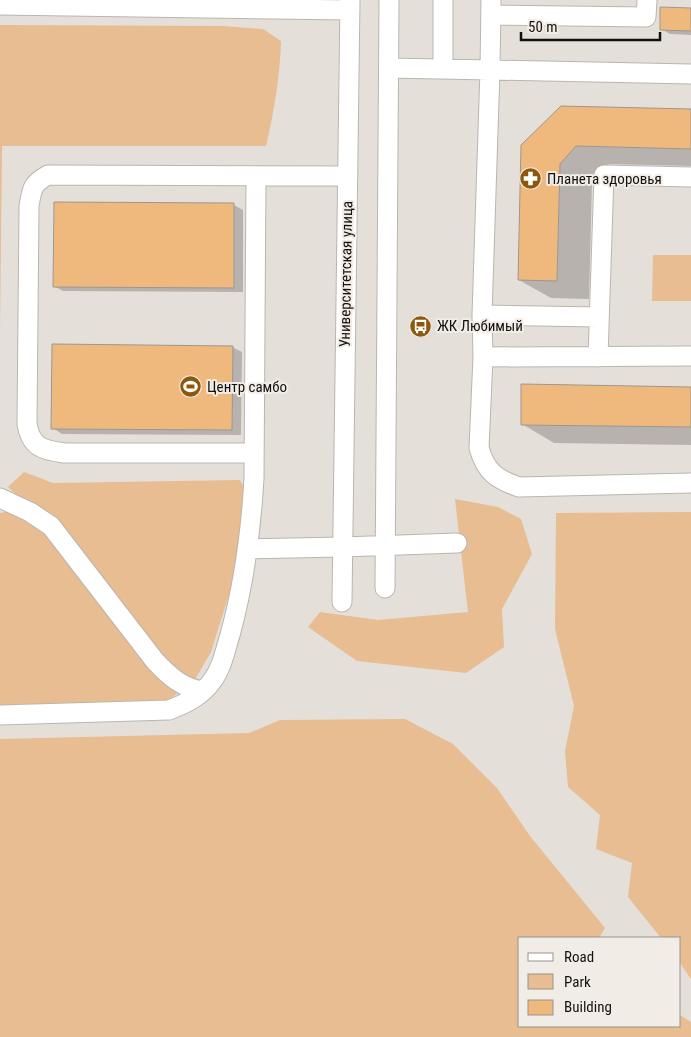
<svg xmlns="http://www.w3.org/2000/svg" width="691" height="1037" font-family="'Roboto Condensed',sans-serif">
<rect width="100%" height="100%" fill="#e5dfd9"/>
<path fill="#e7bd91" d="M0,25L223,26L263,29L281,41C280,76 274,112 266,146H2L0,334Z
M653,255H691V301H652Z
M24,472L53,483L240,480L246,491L233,582L211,652L194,681L162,705L0,706V513L29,507L8,487Z
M455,499L498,507L521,519L532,554L502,609L504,647L466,673L357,661L308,627L320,612L378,620L468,612Z
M691,512V979L680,963V938H661L628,897L632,863L596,849L600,815L568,787L565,751L574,706L555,629L556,513Z
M405,719L453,744L497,788L530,836L605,928L599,938H520V1026H680V1015L691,1022V1037H0V739L249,733L280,720Z"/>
<path fill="#0003" d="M691,9V35L670,34L661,29Z
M691,110V166L609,164L592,182L589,299L551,298L519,280L522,146Z
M234,205L243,210V292L63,291L54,286Z
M232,347L242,352L241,435L62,434L53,428Z
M691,388V445L554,443L522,424Z"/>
<path fill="#efb97e" stroke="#9c9791" d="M660,7L691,8V31L660,30Z
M561,106L691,109V149L576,146L560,164L557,281L518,280L521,145Z
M54,202L234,203V288L53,287Z
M52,344L233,346L232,430L51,429Z
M521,384L691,387V427L521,425Z"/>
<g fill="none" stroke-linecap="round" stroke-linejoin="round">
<defs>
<path id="minor" d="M0,5L350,10
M491,15L646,17L647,0
M389,68L490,70L491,0
M443,69V0
M691,74L490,70L482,315L483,357L479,448C486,472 496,479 519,487L691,483
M482,315L599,317
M483,357L691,356
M598,357L604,175L691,177
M254,453H64C42,450 31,447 27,424L29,206C32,188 32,184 48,175L348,176
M0,498L30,512L51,526L155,661C169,676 182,688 203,691
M248,549L342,547L457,543
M385,588L389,0
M342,602L350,0
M0,715L169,710C185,704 202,696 212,681C222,668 225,651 230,635C244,584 251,531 254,478L256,176"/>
</defs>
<use href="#minor" stroke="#bbb5b0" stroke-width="21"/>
<use href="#minor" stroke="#fff" stroke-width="19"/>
</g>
<defs>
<symbol id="pharmacy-disc" viewBox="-11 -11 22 22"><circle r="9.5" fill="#8e580c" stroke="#f2ece6"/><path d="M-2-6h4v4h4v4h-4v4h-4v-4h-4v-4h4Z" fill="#fff"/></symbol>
<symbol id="bus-disc" viewBox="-11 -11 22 22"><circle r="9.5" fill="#8e580c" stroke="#f2ece6"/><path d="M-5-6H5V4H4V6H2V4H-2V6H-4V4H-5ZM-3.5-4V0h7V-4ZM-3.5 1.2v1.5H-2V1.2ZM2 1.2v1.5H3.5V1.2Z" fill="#fff"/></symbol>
<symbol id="stadium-disc" viewBox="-11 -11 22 22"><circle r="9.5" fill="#8e580c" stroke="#f2ece6"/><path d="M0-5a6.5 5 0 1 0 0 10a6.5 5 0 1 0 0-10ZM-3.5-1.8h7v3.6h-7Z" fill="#fff"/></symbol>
</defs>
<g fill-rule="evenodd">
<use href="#pharmacy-disc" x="518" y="166" width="25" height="25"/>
<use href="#bus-disc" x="408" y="314" width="25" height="25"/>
<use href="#stadium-disc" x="178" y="374" width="25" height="25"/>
</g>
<g text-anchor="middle" stroke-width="4" stroke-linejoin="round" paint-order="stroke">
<g font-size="15" fill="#13110f" stroke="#f2ece6" text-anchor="start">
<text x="547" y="184">Планета здоровья</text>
<text x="437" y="331">ЖК Любимый</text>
<text x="207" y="392">Центр самбо</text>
</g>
<g font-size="15" fill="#13110f" stroke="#f2ece6">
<text transform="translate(346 274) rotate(-89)" y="5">Университетская улица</text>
</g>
</g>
<rect x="518" y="937" width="162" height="90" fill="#f2ece6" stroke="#999490"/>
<rect x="528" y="953" width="25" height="8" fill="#ffffff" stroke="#999490"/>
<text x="564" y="962" font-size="15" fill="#13110f">Road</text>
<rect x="528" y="974" width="25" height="15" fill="#e7bd91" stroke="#999490"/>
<text x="564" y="987" font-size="15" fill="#13110f">Park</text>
<rect x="528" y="1000" width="25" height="15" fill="#efb97e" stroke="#999490"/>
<text x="564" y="1012" font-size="15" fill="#13110f">Building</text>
<path d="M521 32v8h139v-8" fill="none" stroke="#13110f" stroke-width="2.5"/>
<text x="528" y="32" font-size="15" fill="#13110f" stroke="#f2ece6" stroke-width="4" paint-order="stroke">50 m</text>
</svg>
